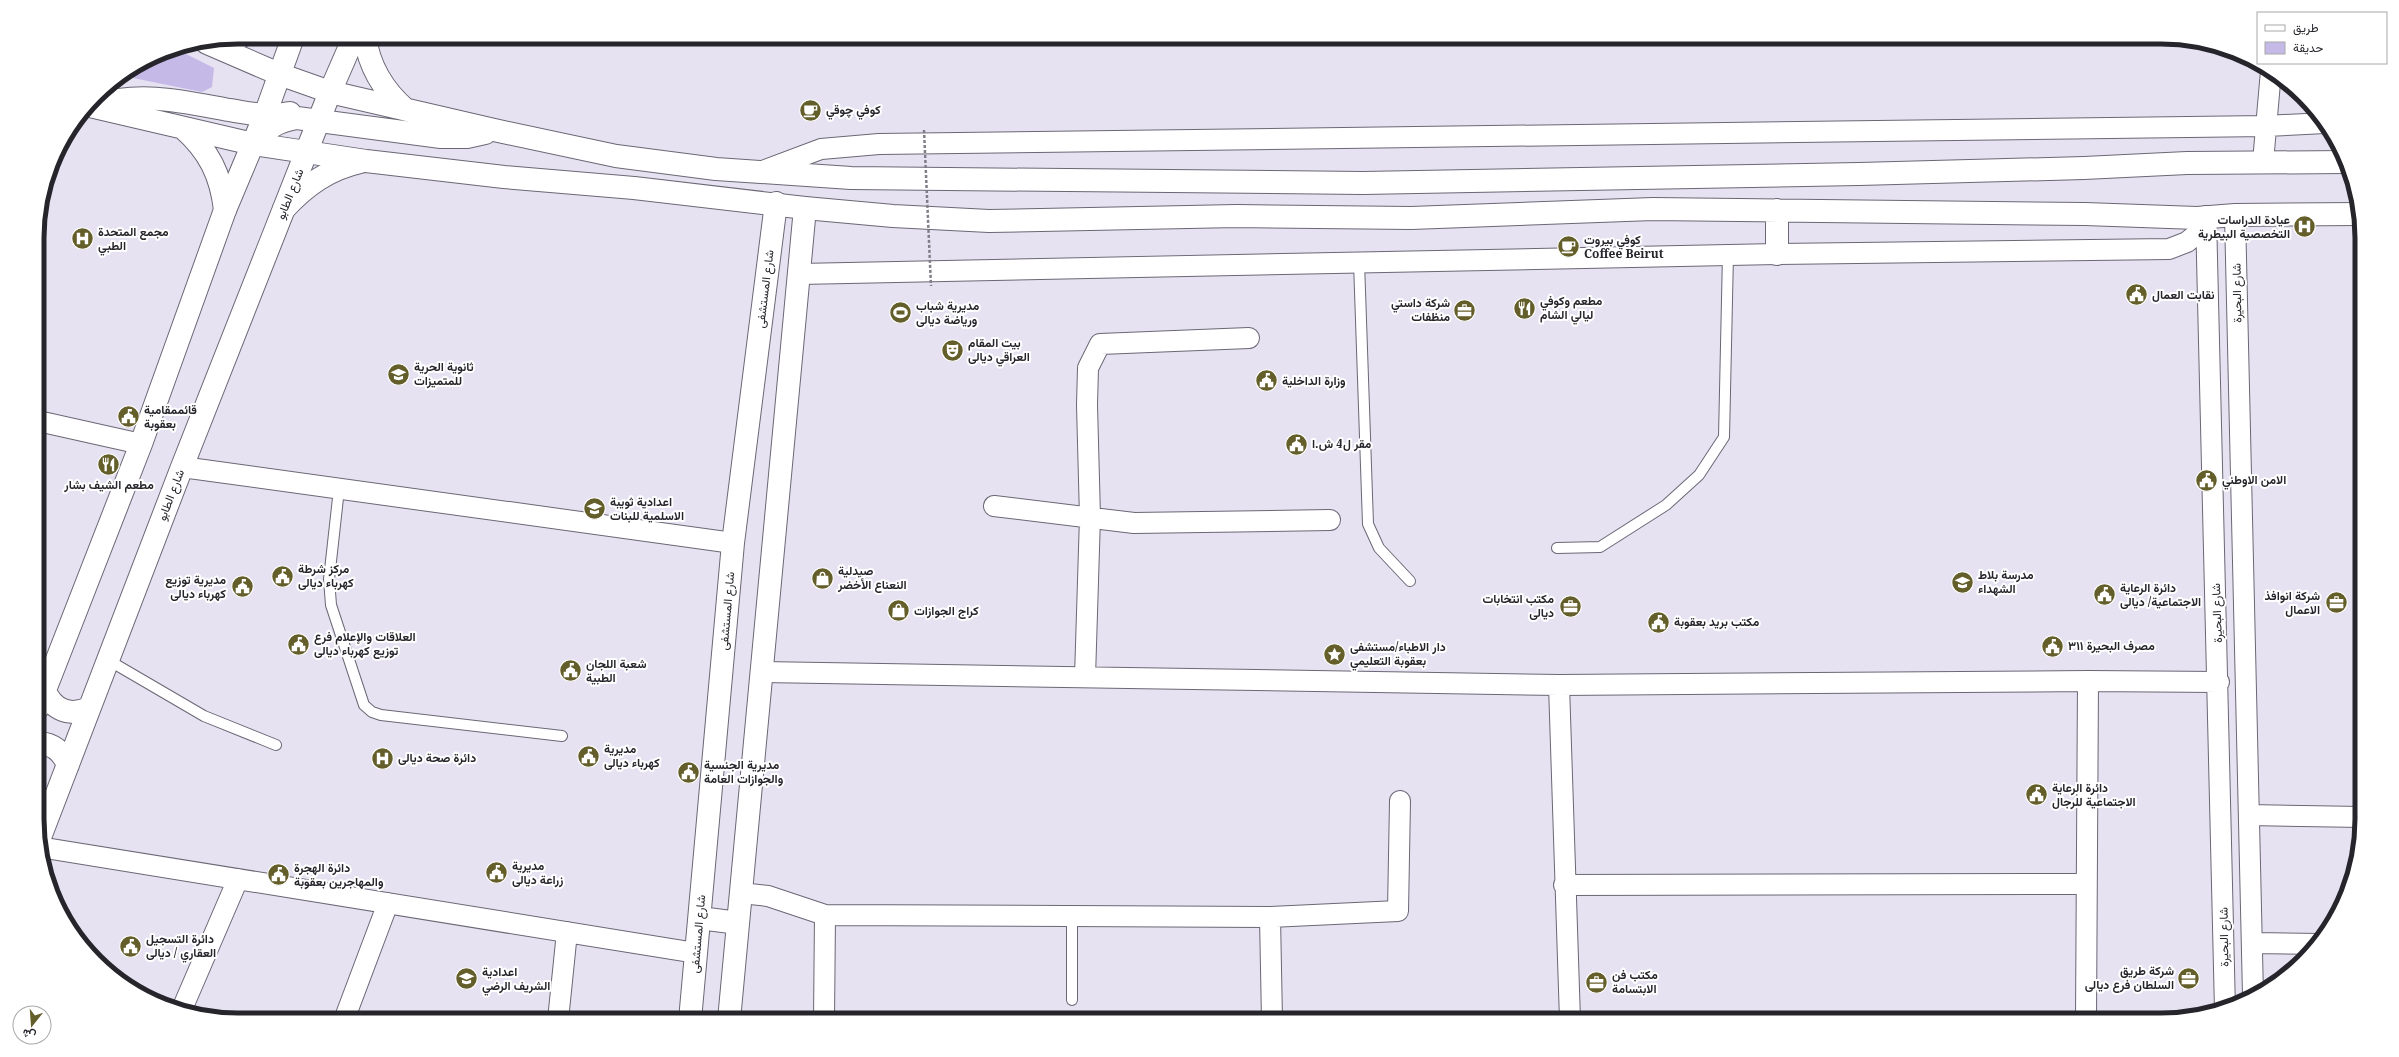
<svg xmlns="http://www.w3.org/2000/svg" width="2399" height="1057" font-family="'Noto Serif',Vazirmatn,serif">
<rect width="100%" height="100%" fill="#e6e2f2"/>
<path fill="#c5bae7" d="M176,49L214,68L212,87L202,92L123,76L161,52Z"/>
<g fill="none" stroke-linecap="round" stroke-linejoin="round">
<defs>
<path id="lane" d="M1359,262L1368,524L1379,548L1410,581
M339,489L329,579L331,605L364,705L372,712L381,715L562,736
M1557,548L1600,547L1666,505L1699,475L1724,437L1728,254
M108,660L204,716L276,745
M1072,1000V915"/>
<path id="street" d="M2263,162L2271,71
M760,172L821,149L879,144L2266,126L2325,123
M2235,215L2253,995
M2206,216L2225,1010
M799,274L1777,254L2169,249L2187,242L2198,233L2197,218
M38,421L141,444
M182,467L733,543
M994,506L1134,523L1330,520
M761,672L1559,685L2088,681L2219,682
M1085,677L1090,517L1087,405L1088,368L1100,344L1249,338
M1559,685L1570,1020
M2249,815L2362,817
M39,847L696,953
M1564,885L2086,884
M741,893L768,896L825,915L1270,917L1398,911L1400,801
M1270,917L1272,1020
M2252,943L2318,944
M182,1009L238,879
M344,1020L388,903
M558,1020L567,932
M824,1020L825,915
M2086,1020L2088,681"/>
<path id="secondary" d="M45,691C53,710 70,717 89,708
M38,708L141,444L225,210L265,115L293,37
M39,743C53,744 62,751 68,765
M39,840L182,467L330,92L354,37
M700,918L738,923
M690,1020L733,543L776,203
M729,1020L805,208"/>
<path id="primary" d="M365,37C369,67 383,90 406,110
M233,38L240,37
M207,43L279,74L330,92L494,130L616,156L716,169L851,178L1363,183L1859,174L2084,168L2187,163L2347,162
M97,105C141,91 185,102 229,110C250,113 269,118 290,113
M90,106L253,144L366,161L504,177L634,188L805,208L893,216L989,221L1237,216L1411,218L1653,209L2085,214L2197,218L2235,215L2360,214
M183,128C209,151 221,175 225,210
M253,144C265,129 278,121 297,118L441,137H467L485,133
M284,209C306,185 329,169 360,162
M1777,210V254"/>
</defs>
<use href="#lane" stroke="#6b6775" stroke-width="12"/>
<use href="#street" stroke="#6b6775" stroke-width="22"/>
<use href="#secondary" stroke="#6b6775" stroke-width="24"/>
<use href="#primary" stroke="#6b6775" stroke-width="24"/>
<use href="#lane" stroke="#fff" stroke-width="10"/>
<use href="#street" stroke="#fff" stroke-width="20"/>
<use href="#secondary" stroke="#fff" stroke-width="22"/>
<use href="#primary" stroke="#fff" stroke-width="22"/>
<path stroke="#7f7d87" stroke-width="2.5" stroke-dasharray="3 2" stroke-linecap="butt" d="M924,130L931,286"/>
</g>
<defs>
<symbol id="cafe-disc" viewBox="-11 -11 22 22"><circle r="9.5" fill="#645e2a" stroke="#fff"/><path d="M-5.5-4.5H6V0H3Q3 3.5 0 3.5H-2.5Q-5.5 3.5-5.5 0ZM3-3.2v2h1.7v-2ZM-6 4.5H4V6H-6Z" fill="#fff"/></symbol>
<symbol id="hospital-disc" viewBox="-11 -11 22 22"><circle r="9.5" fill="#645e2a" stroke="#fff"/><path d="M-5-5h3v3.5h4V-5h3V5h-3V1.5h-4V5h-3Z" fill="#fff"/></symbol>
<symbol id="civic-disc" viewBox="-11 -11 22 22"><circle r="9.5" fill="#645e2a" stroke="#fff"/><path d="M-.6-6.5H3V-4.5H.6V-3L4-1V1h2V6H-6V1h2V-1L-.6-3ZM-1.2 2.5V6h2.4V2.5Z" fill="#fff"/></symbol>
<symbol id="restaurant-disc" viewBox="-11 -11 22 22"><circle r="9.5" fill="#645e2a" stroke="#fff"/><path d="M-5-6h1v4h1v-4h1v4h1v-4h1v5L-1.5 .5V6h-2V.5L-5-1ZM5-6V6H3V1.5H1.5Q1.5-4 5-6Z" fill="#fff"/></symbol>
<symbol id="office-disc" viewBox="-11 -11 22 22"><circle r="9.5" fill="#645e2a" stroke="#fff"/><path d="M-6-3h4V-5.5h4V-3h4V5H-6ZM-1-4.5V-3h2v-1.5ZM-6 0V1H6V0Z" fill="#fff"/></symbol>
<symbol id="stadium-disc" viewBox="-11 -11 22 22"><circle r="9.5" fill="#645e2a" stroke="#fff"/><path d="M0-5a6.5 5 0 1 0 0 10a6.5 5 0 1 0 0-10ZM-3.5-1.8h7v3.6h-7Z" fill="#fff"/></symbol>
<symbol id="theatre-disc" viewBox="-11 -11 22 22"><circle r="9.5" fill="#645e2a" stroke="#fff"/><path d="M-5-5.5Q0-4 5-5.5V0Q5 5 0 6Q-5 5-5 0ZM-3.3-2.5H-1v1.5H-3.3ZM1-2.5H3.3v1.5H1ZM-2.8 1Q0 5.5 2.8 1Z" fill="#fff"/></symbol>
<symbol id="school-disc" viewBox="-11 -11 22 22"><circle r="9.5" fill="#645e2a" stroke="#fff"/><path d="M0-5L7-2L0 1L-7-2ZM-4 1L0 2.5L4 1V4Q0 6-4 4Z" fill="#fff"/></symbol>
<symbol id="shop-disc" viewBox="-11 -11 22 22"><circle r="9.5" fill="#645e2a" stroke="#fff"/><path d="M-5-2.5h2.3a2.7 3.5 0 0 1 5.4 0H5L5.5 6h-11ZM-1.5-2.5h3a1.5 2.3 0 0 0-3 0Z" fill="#fff"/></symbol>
<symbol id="sight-disc" viewBox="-11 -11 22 22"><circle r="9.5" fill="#645e2a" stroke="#fff"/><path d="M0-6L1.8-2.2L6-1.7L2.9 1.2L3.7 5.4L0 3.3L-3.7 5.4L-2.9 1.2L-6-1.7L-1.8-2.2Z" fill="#fff"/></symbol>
</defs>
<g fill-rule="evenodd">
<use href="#cafe-disc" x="798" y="98" width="25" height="25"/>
<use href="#hospital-disc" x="2292" y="214" width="25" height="25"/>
<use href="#hospital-disc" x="70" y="226" width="25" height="25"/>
<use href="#cafe-disc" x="1556" y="234" width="25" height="25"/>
<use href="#civic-disc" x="2124" y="282" width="25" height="25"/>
<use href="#restaurant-disc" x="1512" y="296" width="25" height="25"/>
<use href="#office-disc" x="1452" y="298" width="25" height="25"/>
<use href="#stadium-disc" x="888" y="300" width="25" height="25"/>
<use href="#theatre-disc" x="940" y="338" width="25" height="25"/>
<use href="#school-disc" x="386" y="362" width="25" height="25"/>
<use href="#civic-disc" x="1254" y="368" width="25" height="25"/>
<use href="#civic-disc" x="116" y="404" width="25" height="25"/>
<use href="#civic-disc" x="1284" y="432" width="25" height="25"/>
<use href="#restaurant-disc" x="96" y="452" width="25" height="25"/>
<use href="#civic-disc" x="2194" y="468" width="25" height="25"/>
<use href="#school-disc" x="582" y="496" width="25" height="25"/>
<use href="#civic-disc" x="270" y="564" width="25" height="25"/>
<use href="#shop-disc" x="810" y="566" width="25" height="25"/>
<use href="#school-disc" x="1950" y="570" width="25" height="25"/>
<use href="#civic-disc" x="230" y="574" width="25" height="25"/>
<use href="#civic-disc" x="2092" y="582" width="25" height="25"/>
<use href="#office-disc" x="2324" y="590" width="25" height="25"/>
<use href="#office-disc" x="1558" y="594" width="25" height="25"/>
<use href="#shop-disc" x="886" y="598" width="25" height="25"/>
<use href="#civic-disc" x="1646" y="610" width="25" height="25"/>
<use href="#civic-disc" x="286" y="632" width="25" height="25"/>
<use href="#civic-disc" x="2040" y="634" width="25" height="25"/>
<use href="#sight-disc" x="1322" y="642" width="25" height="25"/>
<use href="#civic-disc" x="558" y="658" width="25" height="25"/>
<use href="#civic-disc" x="576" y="744" width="25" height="25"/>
<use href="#hospital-disc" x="370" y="746" width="25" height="25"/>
<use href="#civic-disc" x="676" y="760" width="25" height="25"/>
<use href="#civic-disc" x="2024" y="782" width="25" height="25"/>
<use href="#civic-disc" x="484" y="860" width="25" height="25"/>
<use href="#civic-disc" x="266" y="862" width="25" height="25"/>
<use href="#civic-disc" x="118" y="934" width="25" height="25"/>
<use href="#office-disc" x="2176" y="966" width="25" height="25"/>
<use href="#school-disc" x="454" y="966" width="25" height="25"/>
<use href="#office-disc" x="1584" y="970" width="25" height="25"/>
</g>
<g text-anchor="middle" stroke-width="4" stroke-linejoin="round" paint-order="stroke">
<g font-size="12" font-weight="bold" fill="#26252b" stroke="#fff" text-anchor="start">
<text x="826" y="114">كوفي چوقي</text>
<text x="2290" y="224" text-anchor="end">عيادة الدراسات<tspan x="2290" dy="14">التخصصية البيطرية</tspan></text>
<text x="98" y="236">مجمع المتحدة<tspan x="98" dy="14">الطبي</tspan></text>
<text x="1584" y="244">كوفي بيروت<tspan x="1584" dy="14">Coffee Beirut</tspan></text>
<text x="2152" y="299">نقابت العمال</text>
<text x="1540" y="305">مطعم وكوفي<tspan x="1540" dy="14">ليالي الشام</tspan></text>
<text x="1450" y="307" text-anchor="end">شركة داستي<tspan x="1450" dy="14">منظفات</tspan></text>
<text x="916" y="310">مديرية شباب<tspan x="916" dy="14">ورياضة ديالى</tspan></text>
<text x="968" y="347">بيت المقام<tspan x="968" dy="14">العراقي ديالى</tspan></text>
<text x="414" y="371">ثانوية الحرية<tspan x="414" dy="14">للمتميزات</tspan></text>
<text x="1282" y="385">وزارة الداخلية</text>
<text x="144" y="414">قائممقامية<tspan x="144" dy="14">بعقوبة</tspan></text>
<text x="1312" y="448">مقر ل4 ش.ا</text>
<text x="2222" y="484">الامن الاوطني</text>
<text x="109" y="489" text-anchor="middle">مطعم الشيف بشار</text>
<text x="610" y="506">اعدادية ثويبة<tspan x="610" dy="14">الاسلمية للبنات</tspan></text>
<text x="298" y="573">مركز شرطة<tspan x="298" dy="14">كهرباء ديالى</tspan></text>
<text x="838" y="575">صيدلية<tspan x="838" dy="14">النعناع الأخضر</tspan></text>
<text x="1978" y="579">مدرسة بلاط<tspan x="1978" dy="14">الشهداء</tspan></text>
<text x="226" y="584" text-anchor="end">مديرية توزيع<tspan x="226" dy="14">كهرباء ديالى</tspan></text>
<text x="2120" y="592">دائرة الرعاية<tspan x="2120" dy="14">الاجتماعية/ ديالى</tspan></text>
<text x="2320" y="600" text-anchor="end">شركة انوافذ<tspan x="2320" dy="14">الاعمال</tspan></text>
<text x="1554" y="603" text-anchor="end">مكتب انتخابات<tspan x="1554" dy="14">ديالى</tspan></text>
<text x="914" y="615">كراج الجوازات</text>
<text x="1674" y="626">مكتب بريد بعقوبة</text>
<text x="314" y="641">العلاقات والإعلام فرع<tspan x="314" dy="14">توزيع كهرباء ديالى</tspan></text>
<text x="2068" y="650">مصرف البحيرة ٣١١</text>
<text x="1350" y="651">دار الاطباء/مستشفى<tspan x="1350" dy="14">بعقوبة التعليمي</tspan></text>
<text x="586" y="668">شعبة اللجان<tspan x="586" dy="14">الطبية</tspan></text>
<text x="604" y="753">مديرية<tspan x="604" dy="14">كهرباء ديالى</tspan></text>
<text x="398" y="762">دائرة صحة ديالى</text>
<text x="704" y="769">مديرية الجنسية<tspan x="704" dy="14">والجوازات العامة</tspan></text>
<text x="2052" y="792">دائرة الرعاية<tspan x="2052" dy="14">الاجتماعية للرجال</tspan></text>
<text x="512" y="870">مديرية<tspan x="512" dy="14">زراعة ديالى</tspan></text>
<text x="294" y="872">دائرة الهجرة<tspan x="294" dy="14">والمهاجرين بعقوبة</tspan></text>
<text x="146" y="943">دائرة التسجيل<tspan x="146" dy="14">العقاري / ديالى</tspan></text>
<text x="2174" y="975" text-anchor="end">شركة طريق<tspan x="2174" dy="14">السلطان فرع ديالى</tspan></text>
<text x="482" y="976">اعدادية<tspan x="482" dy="14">الشريف الرضي</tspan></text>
<text x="1612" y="979">مكتب فن<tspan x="1612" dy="14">الابتسامة</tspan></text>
</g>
<g font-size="12" fill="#26252b" stroke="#fff">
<text transform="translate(290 194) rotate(-68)" y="4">شارع الطابو</text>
<text transform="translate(765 289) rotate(-83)" y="4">شارع المستشفى</text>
<text transform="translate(2237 293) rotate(-91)" y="4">شارع البحيرة</text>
<text transform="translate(171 495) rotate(-69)" y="4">شارع الطابو</text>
<text transform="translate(727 611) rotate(-85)" y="4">شارع المستشفى</text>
<text transform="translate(2217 613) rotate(-92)" y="4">شارع البحيرة</text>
<text transform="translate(698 934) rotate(-85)" y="4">شارع المستشفى</text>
<text transform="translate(2224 937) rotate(-91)" y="4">شارع البحيرة</text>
</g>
</g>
<path d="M0 0H2399V1057H0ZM238 44H2161A194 194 0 0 1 2355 238V819A194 194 0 0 1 2161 1013H238A194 194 0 0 1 44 819V238A194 194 0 0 1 238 44Z" fill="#fff" fill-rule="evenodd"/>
<path fill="none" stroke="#26252b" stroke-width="5" d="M238 44H2161A194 194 0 0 1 2355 238V819A194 194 0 0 1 2161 1013H238A194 194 0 0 1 44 819V238A194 194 0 0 1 238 44Z"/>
<rect x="2257" y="12" width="130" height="52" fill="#ffffff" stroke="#a8a8aa"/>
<rect x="2265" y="25" width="20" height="6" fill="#ffffff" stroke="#a8a8aa"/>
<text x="2293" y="32" font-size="12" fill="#26252b">طريق</text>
<rect x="2265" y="42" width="20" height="12" fill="#c5bae7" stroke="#a8a8aa"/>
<text x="2293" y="52" font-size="12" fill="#26252b">حديقة</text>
<g transform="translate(32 1025) rotate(197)"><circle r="19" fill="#ffffff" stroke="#a8a8aa"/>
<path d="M0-3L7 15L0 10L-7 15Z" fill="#645e2a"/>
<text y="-6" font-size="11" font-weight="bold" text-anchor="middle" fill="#26252b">ش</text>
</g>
</svg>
